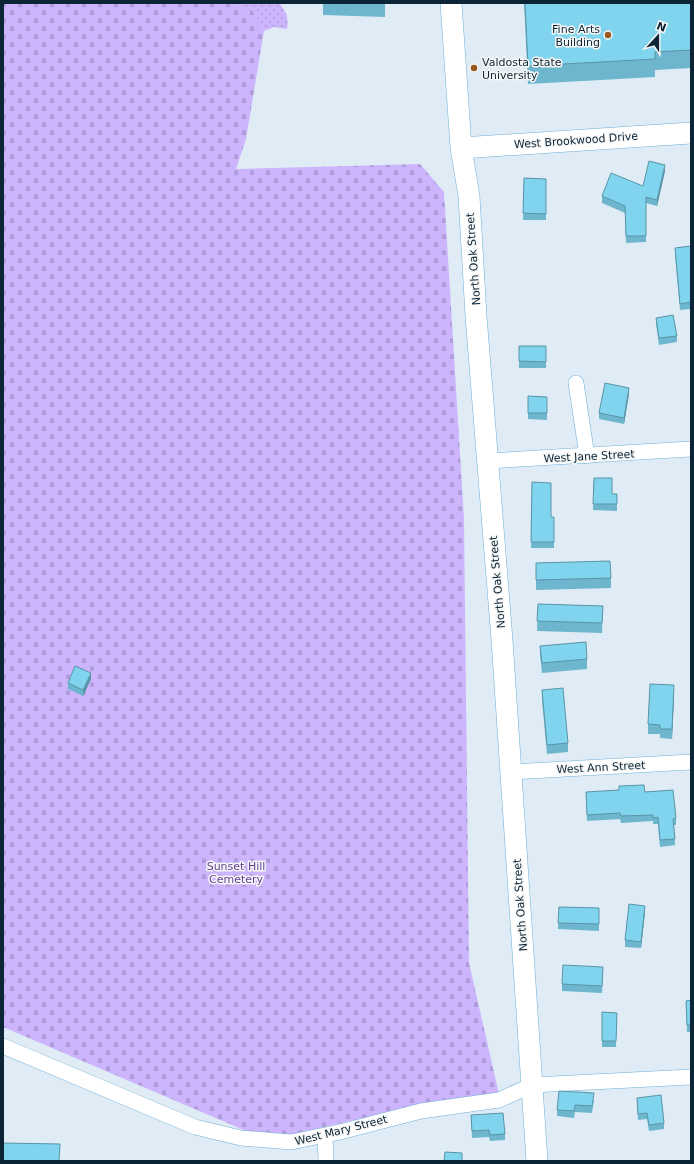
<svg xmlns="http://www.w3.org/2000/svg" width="694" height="1164" font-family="'DejaVu Sans',sans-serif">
<defs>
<pattern id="grass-dots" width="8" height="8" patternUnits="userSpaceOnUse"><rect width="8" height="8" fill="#cdb5fd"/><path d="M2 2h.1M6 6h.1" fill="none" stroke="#af9cd9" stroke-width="1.8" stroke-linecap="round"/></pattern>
<pattern id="cemetery-stones" width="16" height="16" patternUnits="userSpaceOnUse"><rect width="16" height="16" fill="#cdb5fd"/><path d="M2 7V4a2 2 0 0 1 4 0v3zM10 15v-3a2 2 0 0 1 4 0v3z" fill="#af9cd9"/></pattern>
</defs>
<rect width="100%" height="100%" fill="#dfecf5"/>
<path fill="url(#grass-dots)" d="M227,3H279C286,11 289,18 287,29L274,27L264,31L251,8Z"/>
<path fill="url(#cemetery-stones)" d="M3,3H227L251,8L264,31L246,139L236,169L420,164L444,192L464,519L469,963L499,1094L411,1107L289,1135L246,1131L3,1027Z"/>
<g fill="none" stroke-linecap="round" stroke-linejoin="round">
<defs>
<path id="street" d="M576,383L587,456
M488,461L691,449
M511,772L691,762
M3,1046L195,1127L241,1138L291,1142L340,1132L421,1111L499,1100L532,1085L691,1077
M325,1135L326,1161"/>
<path id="secondary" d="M451,3L461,148L469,196L476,316L502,640L537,1161
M461,148L691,133"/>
</defs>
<use href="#street" stroke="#6faed8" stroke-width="16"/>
<use href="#secondary" stroke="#6faed8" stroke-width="22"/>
<use href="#street" stroke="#fff" stroke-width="15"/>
<use href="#secondary" stroke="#fff" stroke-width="21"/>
</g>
<path fill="#6eb6cd" d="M323,3H385V17L323,15Z
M524,3H691V68L655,70V77L528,84Z
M665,171L657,206L646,203V242L626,243L625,213L602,203V196L643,186Z
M524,178L546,179V220H523Z
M691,246V309L680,310L675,254V248Z
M656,318L677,336V342L659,345L656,324Z
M519,346H546V368H519Z
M629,394L624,424L599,419V413Z
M528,396L547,397V420L528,419Z
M594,478L612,494H617V511L593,510Z
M532,482L551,517H554V548H531Z
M536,563L611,578V588L536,590Z
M538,604L603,606L602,633L537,631Z
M540,646L587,659V669L542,673L540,655Z
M91,679L83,696L68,689V683Z
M542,690L568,743V752L547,754L542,700Z
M674,695L672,739L660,738V734H648V724Z
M586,792H645L676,818V825H674L675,845L660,847L658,824H653V821L621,823L620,819L587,821Z
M559,907L599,908V931L558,929Z
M645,912L641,948L625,947V940Z
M603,974L602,993L562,991V984Z
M691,1000V1032H687L686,1001Z
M602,1012L617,1013L616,1047H602Z
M637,1098L664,1123V1129L649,1131L647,1119L638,1120L637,1105Z
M594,1100L592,1113L575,1112L574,1118L557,1116V1110Z
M471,1115L505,1134V1140L490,1141L489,1137L472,1138Z"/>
<path fill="#5a94a7" d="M665,165V171L657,206V200Z
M629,388V394L624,424V418Z
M91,673V679L83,696V690Z
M674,685V695L672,739V729Z
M645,906V912L641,948V942Z"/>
<path fill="#80d4ee" stroke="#5a94a7" d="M525,3H691V50L655,52V59L528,66Z
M649,161L665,165L657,200L646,197V236H626L625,206L602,196L611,173L643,186Z
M524,178L546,179V214L523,213Z
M691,246V302L680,304L675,248Z
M673,315L677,336L659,338L656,318Z
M519,346H546V362L519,361Z
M605,383L629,388L624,418L599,413Z
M528,396L547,397V413H528Z
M594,478H612V494H617V504H593Z
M532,482L551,483V517H554V542H531Z
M610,561L611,578L536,580V563Z
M538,604L603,606L602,623L537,621Z
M586,642L587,659L542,663L540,646Z
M75,666L91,673L83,690L68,683Z
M650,684L674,685L672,729H660V725L648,724Z
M563,688L568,743L547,745L542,690Z
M644,785L645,792L673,790L676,818L673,819L675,839L660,840L658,817L653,818V815L621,816L620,813L587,815L586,792L619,790V786Z
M629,904L645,906L641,942L625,940Z
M559,907L599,908V924L558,923Z
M563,965L603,967L602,986L562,984Z
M691,1000V1025H687L686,1001Z
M602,1012L617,1013L616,1041H602Z
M559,1091L594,1093L592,1106L575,1105L574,1111L557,1110Z
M661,1095L664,1123L649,1125L647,1113L638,1114L637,1098Z
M503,1113L505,1134L490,1135L489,1130L472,1131L471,1115Z
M3,1143L60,1144L59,1161H3Z
M445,1152L462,1153V1161H444Z"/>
<g fill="#97591f" stroke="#f7f7f7" stroke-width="1.5">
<circle cx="608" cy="35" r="4"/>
<circle cx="474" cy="68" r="4"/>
</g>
<g text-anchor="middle" stroke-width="3" stroke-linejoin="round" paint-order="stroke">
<g font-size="11" fill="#0b2536" stroke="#f7f7f7" text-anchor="end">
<text x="600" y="33">Fine Arts<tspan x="600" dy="13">Building</tspan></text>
<text x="482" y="66" text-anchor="start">Valdosta State<tspan x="482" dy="13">University</tspan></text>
</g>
<g font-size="11" fill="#0b2536" stroke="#f7f7f7">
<text transform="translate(576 140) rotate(-4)" y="4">West Brookwood Drive</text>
<text transform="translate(473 259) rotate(-94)" y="4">North Oak Street</text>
<text transform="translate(589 456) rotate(-3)" y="4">West Jane Street</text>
<text transform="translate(497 582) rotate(-95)" y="4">North Oak Street</text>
<text transform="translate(601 767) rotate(-3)" y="4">West Ann Street</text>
<text transform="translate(520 905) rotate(-94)" y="4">North Oak Street</text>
<text transform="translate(341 1130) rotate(-14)" y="4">West Mary Street</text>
</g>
<g font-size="11" fill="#624195" stroke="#f7f7f7">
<text x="236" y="870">Sunset Hill<tspan x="236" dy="13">Cemetery</tspan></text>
</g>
</g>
<rect width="694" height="1164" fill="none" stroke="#0b2536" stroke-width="8"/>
<g transform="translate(658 36) rotate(21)" stroke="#f7f7f7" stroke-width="3" paint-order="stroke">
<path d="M0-3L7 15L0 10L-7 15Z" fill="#0b2536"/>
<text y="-6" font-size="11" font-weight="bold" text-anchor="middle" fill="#0b2536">N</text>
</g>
</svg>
